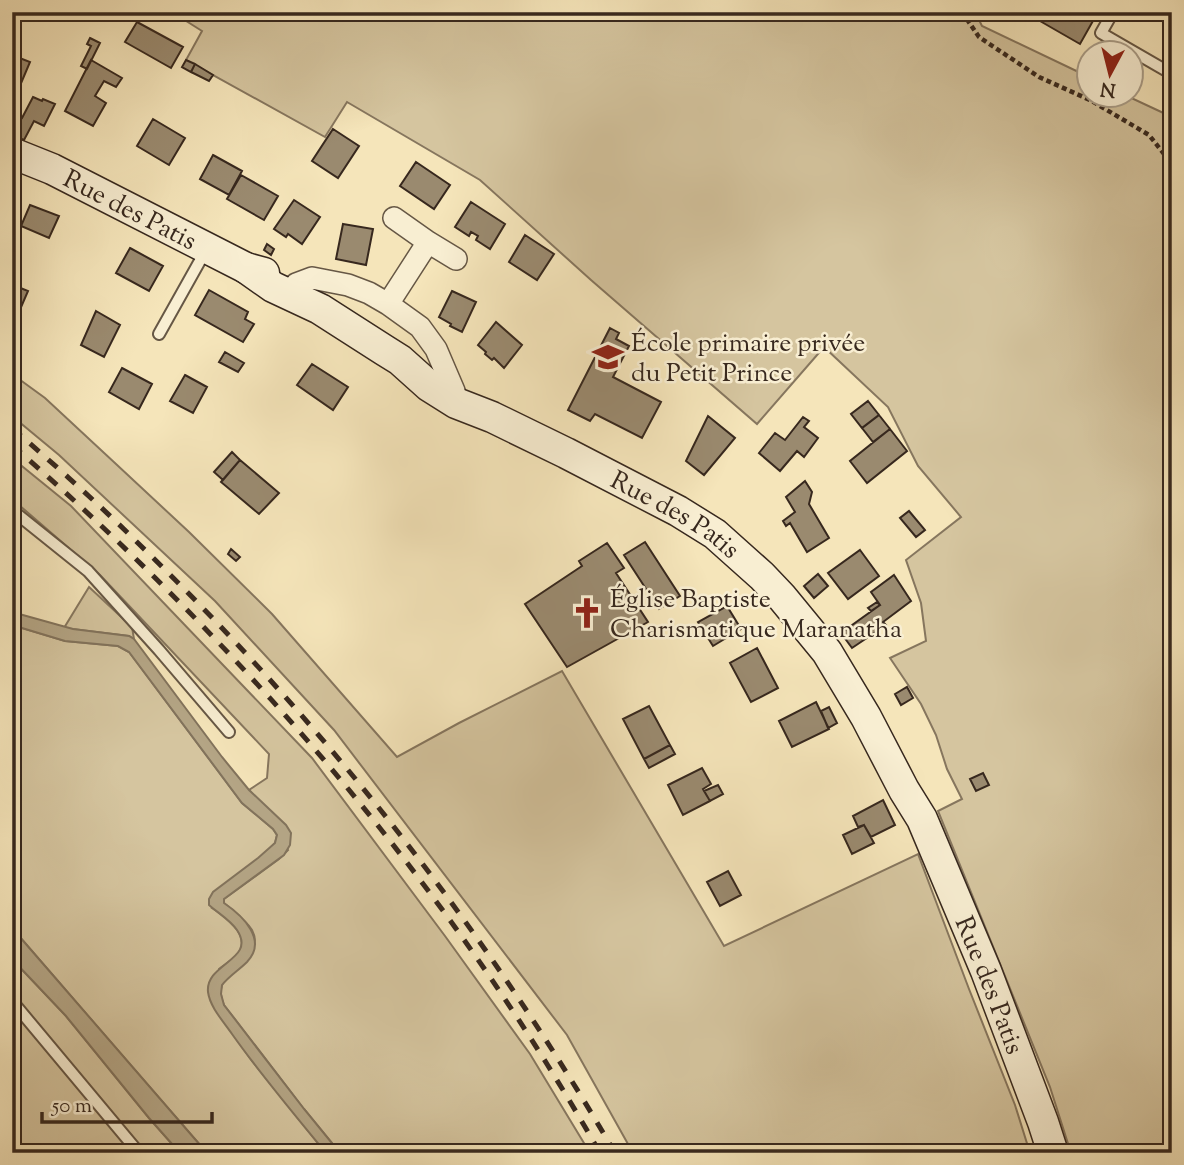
<svg xmlns="http://www.w3.org/2000/svg" width="1184" height="1165" font-family="'Sorts Mill Goudy',serif">
<rect width="100%" height="100%" fill="#f5e5ba"/>
<filter id="stains"><feTurbulence type="fractalNoise" baseFrequency=".00286" numOctaves="4"/><feColorMatrix values="0 0 0 0 .2 0 0 0 0 .09 0 0 0 0 .02 0 0 0 .5 -.17"/></filter>
<radialGradient id="worn" r=".72"><stop offset=".6" stop-color="#630" stop-opacity="0"/><stop offset="1" stop-color="#630" stop-opacity=".3"/></radialGradient>
<path fill="#d5c59f" stroke="#86765e" stroke-width="2" d="M172,12H975L982,26L1089,77L1090,94L1125,95L1172,117V1153H1071L1050,1087L938,811L962,799L947,769L936,735L921,704L890,658L926,641L921,603L906,560L961,517L918,466L888,407L824,347L757,424L591,280L480,180L347,102L325,137L186,60L202,31Z
M12,374L45,398L116,464L189,532L272,614L397,757L459,723L562,671L724,946L918,854L969,989L1015,1105L1030,1153H633L567,1035L334,730L215,601L59,455L12,416Z
M12,458L71,506L312,758L445,936L530,1054L590,1153H340L304,1109L224,1005C222,1000 220,994 221,989C224,969 266,956 252,930C246,920 233,911 224,903V899L279,859L288,850L259,801L249,790L267,778L269,754L100,575L12,499Z
M89,587L132,627L134,639L129,636L64,628Z
M12,625L65,641L118,646L129,652L242,803L273,829L277,835L275,843L212,908C224,916 249,933 240,951C236,958 225,964 219,969L217,1012L252,1061L326,1153H207L12,928Z
M12,959L66,1016L149,1118L180,1153H12Z"/>
<path fill="#b4a585" stroke="#82735c" stroke-width="2" d="M12,612L73,629L129,636L134,639L222,757L249,790L286,825L291,833L290,845L284,855L224,899V903C243,916 268,940 247,962C239,970 229,976 222,985L221,994L224,1005L304,1109L340,1153H326C294,1114 261,1075 232,1034C223,1021 210,1007 208,992C205,963 257,960 237,930C230,920 218,913 209,905V899L213,892L258,858L275,843L277,835L273,829L242,803L129,652L118,646L65,641L12,625Z
M12,928L207,1153H180L149,1118L66,1016L12,959Z"/>
<path fill="#9a8a6f" stroke="#37281e" stroke-width="2" d="M1036,12H1098L1080,44L1033,17Z
M137,22L183,47L171,68L125,42Z
M90,38L100,43L87,69L81,66L91,46L87,44Z
M12,55L30,62L19,88L12,86Z
M91,60L122,78L116,87L104,81L95,96L106,103L93,126L65,111Z
M186,60L195,64L191,72L182,67Z
M195,64L213,75L209,81L191,72Z
M33,97L42,101L43,99L55,104L44,126L34,121L24,140L12,135V126L17,117L22,118Z
M153,119L185,138L169,165L137,146Z
M333,129L359,146L338,178L312,161Z
M213,155L242,171L229,195L200,179Z
M416,162L450,185L434,209L400,186Z
M241,175L278,196L264,220L227,199Z
M294,200L320,217L302,244L288,234L286,237L274,229Z
M471,202L505,224L490,249L476,240L478,236L471,232L469,236L455,227Z
M30,205L59,216L49,238L21,226Z
M343,224L373,229L366,265L336,259Z
M525,235L554,254L537,280L509,262Z
M267,244L274,249L271,255L264,250Z
M130,248L163,266L149,291L116,273Z
M18,287L28,291L16,319L12,317V288L17,290Z
M209,290L248,312L245,319L254,324L243,342L195,315Z
M452,291L476,302L462,332L450,326L451,324L439,317Z
M96,311L120,325L104,357L81,345Z
M496,322L522,345L504,368L494,358L492,360L485,354L486,352L478,345Z
M610,328L619,333L616,339L629,346L613,377L661,402L642,438L595,414L590,421L568,410Z
M225,352L244,363L238,372L219,362Z
M312,364L348,387L333,410L297,385Z
M122,368L152,384L139,409L109,392Z
M185,375L207,387L193,413L170,401Z
M868,401L879,415L862,428L851,414Z
M879,415L890,429L873,442L862,428Z
M708,416L735,438L704,475L686,461Z
M803,417L809,421L804,427L818,438L804,457L797,451L780,471L759,453L775,433L785,440Z
M890,429L907,451L867,483L850,461Z
M232,452L240,460L223,480L214,472Z
M240,460L279,493L259,514L221,482Z
M805,481L812,492L809,504L829,538L807,552L790,523L786,526L783,521L795,512L786,497Z
M909,511L925,530L916,537L900,518Z
M645,542L680,596L659,609L624,555Z
M607,543L624,568L616,573L648,622L567,667L525,604L582,566L579,561Z
M231,549L240,557L236,561L228,554Z
M860,550L879,576L848,599L828,573Z
M818,574L828,586L814,598L804,586Z
M894,575L911,601L883,622L886,625L852,648L841,633L880,605L871,592Z
M877,602L880,605L871,611L868,608Z
M727,606L741,629L713,646L698,622Z
M757,648L778,688L751,702L730,663Z
M907,687L913,698L901,705L895,694Z
M816,702L829,729L792,747L779,721Z
M649,706L670,745L644,759L623,719Z
M829,707L837,723L828,728L821,711Z
M670,745L675,754L649,768L644,759Z
M702,768L711,784L703,789L710,801L683,815L668,785Z
M983,773L989,785L976,791L970,779Z
M718,785L723,794L710,801L704,791Z
M883,800L895,825L871,837L864,825L858,827L853,816Z
M864,825L874,843L852,854L843,835Z
M728,871L741,895L720,906L707,882Z"/>
<g fill="none" stroke-linecap="round" stroke-linejoin="round">
<defs>
<path id="lane" d="M1113,12L1101,33L1172,74
M159,334L206,250
M12,510L88,571L159,650L229,732
M12,1001L139,1153"/>
<path id="street" d="M428,242L456,259
M296,284L312,278L348,285L369,293L388,304L420,327L436,349L454,391
M388,304L428,242L394,218"/>
<g id="secondary">
<path id="s1" d="M12,153L52,169L246,268L264,273"/>
<path id="s2" d="M246,268L273,287L320,309L384,350L400,360L429,386L456,403L492,417L566,453L678,511L715,534L762,576L781,596L827,652L866,717L904,790L922,819L986,971L1043,1122L1053,1153"/>
</g>
</defs>
<use href="#lane" stroke="#665745" stroke-width="14"/>
<use href="#street" stroke="#665745" stroke-width="24"/>
<use href="#secondary" stroke="#37281e" stroke-width="33"/>
<path stroke="#37281e" stroke-width="4.5" stroke-dasharray="5 3.5" stroke-linecap="butt" d="M962,12L979,37L1039,77L1090,100L1149,135L1172,164"/>
<use href="#lane" stroke="#f8eed2" stroke-width="10"/>
<use href="#street" stroke="#f8eed2" stroke-width="21"/>
<use href="#secondary" stroke="#f8eed2" stroke-width="30"/>
<path stroke="#37281e" stroke-width="5" stroke-dasharray="12 12" stroke-linecap="butt" d="M12,428C56,466 100,505 141,546C327,727 485,929 615,1153
M12,445C244,647 448,885 600,1153"/>
</g>
<defs>
<symbol id="school-bare" viewBox="-9 -9 18 18"><path d="M0-5L7-2L0 1L-7-2ZM-4 1L0 2.5L4 1V4Q0 6-4 4Z" fill="#8f2418" stroke="#f8eed2" stroke-width="2.5" paint-order="stroke"/></symbol>
<symbol id="church-bare" viewBox="-9 -9 18 18"><path d="M-1.2-6h2.4v3.5h3.3v2.4h-3.3V6h-2.4V-.1h-3.3v-2.4h3.3Z" fill="#8f2418" stroke="#f8eed2" stroke-width="2.5" paint-order="stroke"/></symbol>
</defs>
<g fill-rule="evenodd">
<use href="#school-bare" x="586" y="335" width="44" height="44"/>
<use href="#church-bare" x="565" y="591" width="44" height="44"/>
</g>
<g text-anchor="middle" stroke-width="5" stroke-linejoin="round" paint-order="stroke">
<g font-size="26" fill="#37281e" stroke="#f8eed2">
<text dy="9" stroke="none"><textPath href="#s1" startOffset="131">Rue des Patis</textPath></text>
<text dy="9" stroke="none"><textPath href="#s2" startOffset="497">Rue des Patis</textPath></text>
<text dy="9" stroke="none"><textPath href="#s2" startOffset="1076">Rue des Patis</textPath></text>
</g>
<g font-size="26" fill="#37281e" stroke="#f8eed2" text-anchor="start">
<text x="631" y="351">École primaire privée<tspan x="631" dy="30">du Petit Prince</tspan></text>
<text x="610" y="607">Église Baptiste<tspan x="610" dy="30">Charismatique Maranatha</tspan></text>
</g>
</g>
<rect width="1184" height="1165" fill="none" stroke="#f5e5ba" stroke-width="42"/>
<rect x="14" y="14" width="1156" height="1137" fill="none" stroke="#37281e" stroke-width="3.5"/>
<rect x="21" y="21" width="1142" height="1123" fill="none" stroke="#37281e" stroke-width="2"/>
<g transform="translate(1110 74) rotate(187)"><circle r="33" fill="#f8eed2" stroke="#ab9f8a" stroke-width="2"/>
<path d="M0-5L12 26L0 18L-12 26Z" fill="#8f2418"/>
<text y="-10" font-size="19" font-weight="bold" text-anchor="middle" fill="#37281e">N</text>
</g>
<path d="M42 1112v10h170v-10" fill="none" stroke="#37281e" stroke-width="3.5"/>
<text x="52" y="1112" font-size="21" fill="#37281e" stroke="#f8eed2" stroke-width="5" paint-order="stroke">50 m</text>
<rect width="100%" height="100%" filter="url(#stains)"/>
<rect width="100%" height="100%" fill="url(#worn)"/>
</svg>
